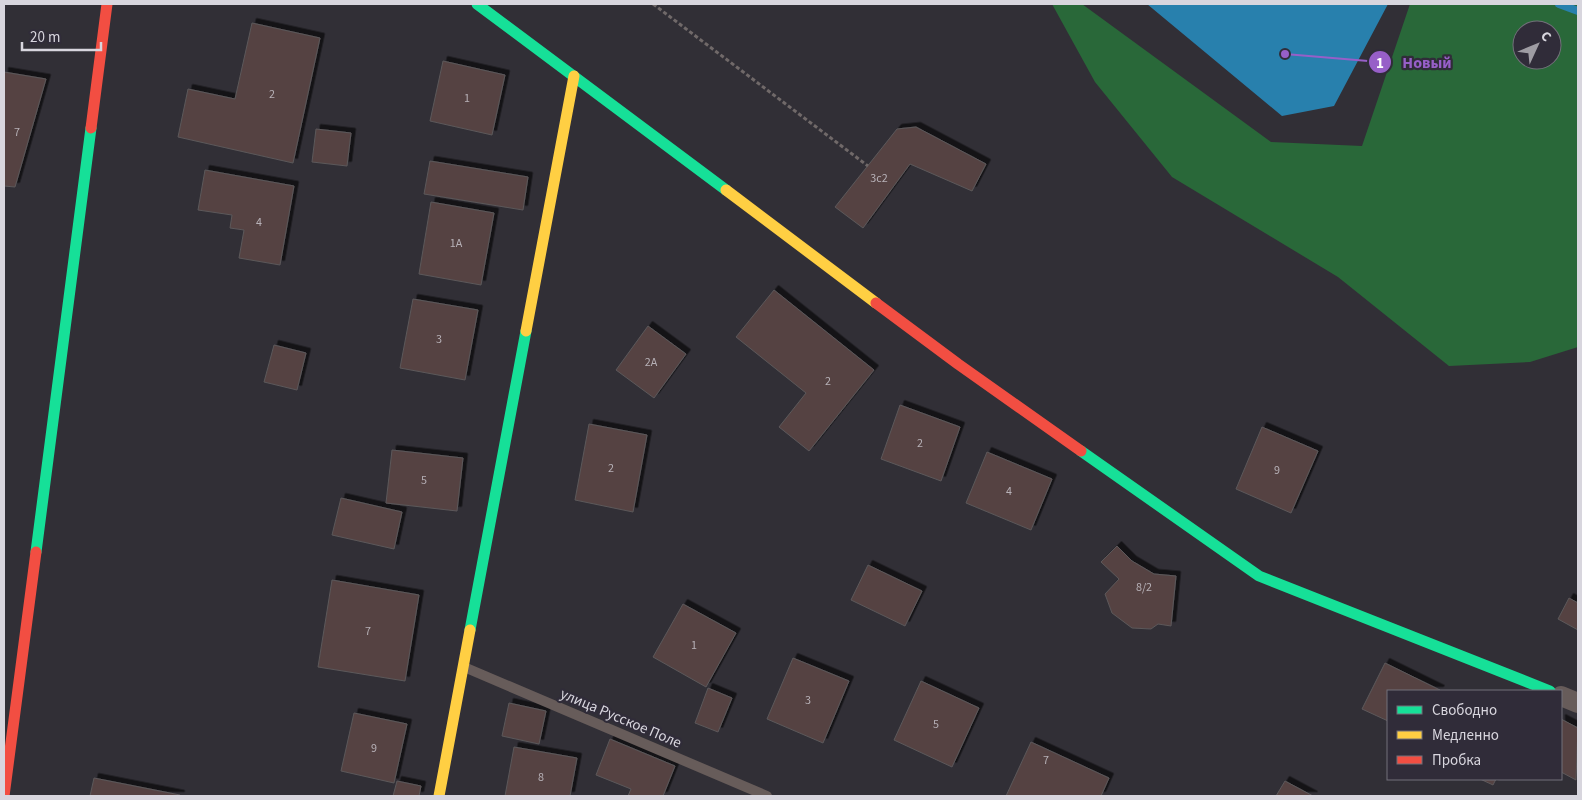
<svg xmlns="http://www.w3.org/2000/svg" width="1582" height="800" font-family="'Source Sans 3',sans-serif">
<defs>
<filter id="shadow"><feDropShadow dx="4.5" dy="-4.5" stdDeviation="0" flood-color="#0009"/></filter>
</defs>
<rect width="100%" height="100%" fill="#312f36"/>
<path fill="#296839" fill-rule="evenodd" d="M1052,4H1082L1271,142L1362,146L1410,4H1578V347L1530,362L1449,366L1338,277L1172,177L1095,82ZM1522,30H1552V60H1522Z"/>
<path fill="#2880ad" d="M1147,4H1146H1388L1334,106L1282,116Z"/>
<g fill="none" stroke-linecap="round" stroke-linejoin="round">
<path stroke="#2880ad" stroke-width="8" d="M1559,4L1578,11"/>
</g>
<path fill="#544343" stroke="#5c585a" filter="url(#shadow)" d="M252,23L320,38L293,163L178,137L188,89L235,99Z
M443,61L505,75L492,135L430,121Z
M4,72L46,79L15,187L4,186Z
M916,127L986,164L972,191L910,164L863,228L835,207L897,129Z
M316,129L351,133L347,166L312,162Z
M430,161L528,177L523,210L424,194Z
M205,170L294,186L280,265L239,258L244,230L230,228L232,215L198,210Z
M431,202L494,213L481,285L419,274Z
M774,290L874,370L809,451L779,427L806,393L736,337Z
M413,299L478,310L465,380L400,368Z
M648,326L686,354L654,398L616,370Z
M274,345L306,353L297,390L264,382Z
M900,405L960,427L941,481L881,459Z
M589,424L647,435L633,512L575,500Z
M1262,427L1318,451L1291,513L1236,489Z
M392,450L463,458L457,511L386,503Z
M987,452L1052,479L1031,530L966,503Z
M341,498L402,512L394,549L332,535Z
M1117,546L1132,561L1154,574L1176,576L1171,626L1158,624L1151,629L1132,628L1112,613L1105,594L1119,579L1101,562Z
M868,565L922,591L905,626L851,600Z
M332,580L419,595L405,681L318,667Z
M1569,598L1578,603V630L1558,619Z
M683,604L736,633L706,687L653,657Z
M793,658L849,681L823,743L767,719Z
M1385,663L1440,690L1439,691H1388V721L1362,709Z
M921,681L979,708L952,767L894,740Z
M708,688L732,698L718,732L695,723Z
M509,703L546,711L539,744L502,736Z
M354,713L407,724L394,783L341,771Z
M1561,719L1578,728L1576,780L1561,772Z
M610,739L675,766L663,796H628L631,789L596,775Z
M1031,742L1109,778L1101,796H1006Z
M514,747L577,758L570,796H505Z
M94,778L180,795V796H90Z
M1480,779H1496L1493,785Z
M397,781L421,786L419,796H393Z
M1285,781L1313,796H1276Z"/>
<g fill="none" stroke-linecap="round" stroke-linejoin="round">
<path stroke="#706969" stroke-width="3" stroke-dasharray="4 2.5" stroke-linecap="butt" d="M653,4L868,166"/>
<path stroke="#675c5a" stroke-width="10" d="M464,667L767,796"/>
<path stroke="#675c5a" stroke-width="20" d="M1561,696L1578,703"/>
<path stroke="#16e098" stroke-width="11" d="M477,4L726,190
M1081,451L1259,576L1550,691
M36,552L91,128
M470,630L526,331"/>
<path stroke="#ffcf43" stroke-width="11" d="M726,190L876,303
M526,331L574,76
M439,796L470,630"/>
<path stroke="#f24e42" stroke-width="11" d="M91,128L107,4
M876,303L958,364L1081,451
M4,796L36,552"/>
</g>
<g text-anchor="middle" stroke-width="4.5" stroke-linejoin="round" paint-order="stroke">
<g font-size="12" fill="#b7b1b7">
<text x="272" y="98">2</text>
<text x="467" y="102">1</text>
<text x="17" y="136">7</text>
<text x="879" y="182">3с2</text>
<text x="259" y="226">4</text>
<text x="456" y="247">1А</text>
<text x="439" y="343">3</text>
<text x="651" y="366">2А</text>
<text x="828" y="385">2</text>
<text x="920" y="447">2</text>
<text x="611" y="472">2</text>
<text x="1277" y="474">9</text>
<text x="424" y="484">5</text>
<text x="1009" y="495">4</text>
<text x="1144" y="591">8/2</text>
<text x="368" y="635">7</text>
<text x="694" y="649">1</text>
<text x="808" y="704">3</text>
<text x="936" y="728">5</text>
<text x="374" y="752">9</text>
<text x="1046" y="764">7</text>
<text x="541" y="781">8</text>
</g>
<g font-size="15" fill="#d8d6de" stroke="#302c39">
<text transform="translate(621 718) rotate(23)" y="5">улица Русское Поле</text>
</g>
</g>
<path fill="none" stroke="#975fc8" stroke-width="2" d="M1285 54L1380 62"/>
<g fill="#975fc8" stroke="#302c39" stroke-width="2">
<circle cx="1285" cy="54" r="5"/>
<circle cx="1380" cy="62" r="12"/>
</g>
<g font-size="15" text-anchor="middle" font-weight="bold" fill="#fff">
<text x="1380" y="68">1</text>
</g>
<g font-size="16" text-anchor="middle" font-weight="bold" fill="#975fc8" stroke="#302c39" stroke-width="4.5" stroke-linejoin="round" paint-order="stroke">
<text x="1427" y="68">Новый</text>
</g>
<rect width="1582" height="800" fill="none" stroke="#d8d6de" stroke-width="10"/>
<rect x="1387" y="690" width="175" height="90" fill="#302c39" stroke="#73707b"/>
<rect x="1397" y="706" width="25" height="8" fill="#16e098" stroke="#73707b"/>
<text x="1432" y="715" font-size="15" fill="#d8d6de">Свободно</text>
<rect x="1397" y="731" width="25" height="8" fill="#ffcf43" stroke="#73707b"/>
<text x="1432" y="740" font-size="15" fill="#d8d6de">Медленно</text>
<rect x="1397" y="756" width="25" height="8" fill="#f24e42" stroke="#73707b"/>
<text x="1432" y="765" font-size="15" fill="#d8d6de">Пробка</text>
<g transform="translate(1537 45) rotate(46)"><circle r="24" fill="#302c39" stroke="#73707b"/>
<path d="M0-4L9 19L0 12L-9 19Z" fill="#9e9ca3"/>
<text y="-8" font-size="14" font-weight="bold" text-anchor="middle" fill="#d8d6de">С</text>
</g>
<path d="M22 42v8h79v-8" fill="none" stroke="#d8d6de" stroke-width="2.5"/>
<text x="30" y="42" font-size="15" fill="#d8d6de" stroke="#302c39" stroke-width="4" paint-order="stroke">20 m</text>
</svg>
